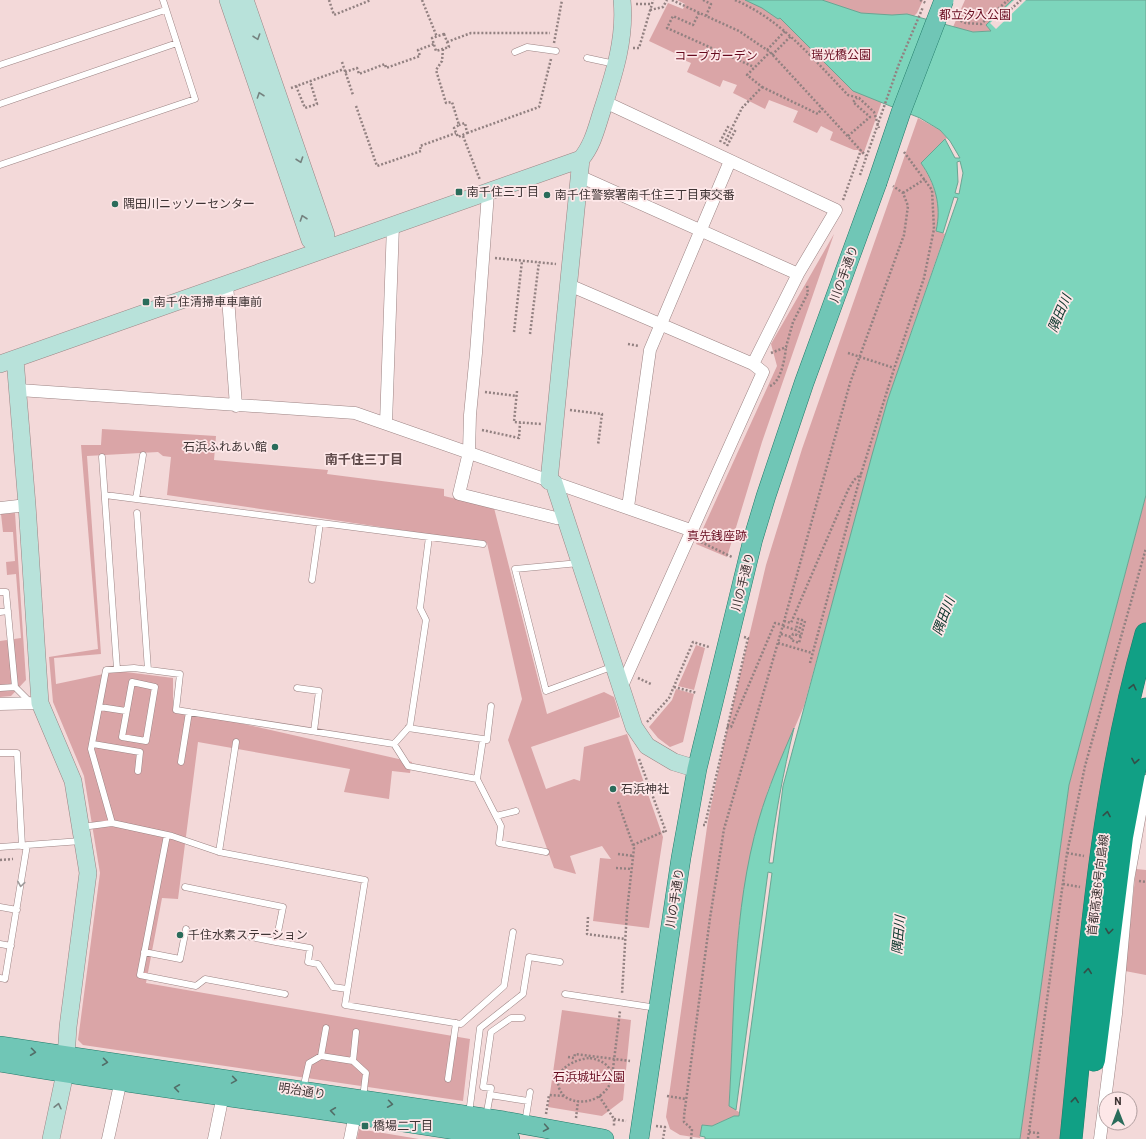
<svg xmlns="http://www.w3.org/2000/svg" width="1146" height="1139" font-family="Barlow,'Noto Sans JP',sans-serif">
<rect width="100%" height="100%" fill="#f3d9d9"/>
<path fill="#daa5a7" d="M677,0H923L917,13L911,19L863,155L858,150H854L830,140L833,132L821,126L817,133L793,122L798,111L769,100L765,109L733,93L737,85L723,80L720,87L687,72L691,63L684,60L685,58L649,41L668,3L683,9L685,4Z
M965,0H1012L986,25L991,31L973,32L953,27Z
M918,118L940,130L947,138L921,163C935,184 942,206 937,230L945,234L888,399L804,706L768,790L759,820L739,924L729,1106L739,1112V1116H734L712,1126L702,1125L700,1138L680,1135L670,1129L666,1117L708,820L728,725L766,565L802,449Z
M834,234L762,442L727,557L696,544L777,366L771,344Z
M102,429L216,436L214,460L328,470L327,474L444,489V496L494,508L547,714L604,692L614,697L620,717L531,747L546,789L574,779L580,781L584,747L627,734L663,837L649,928L593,921L600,858L611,859L602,846L570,856L576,874L554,868L508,740L522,699L487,543L167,495L171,457L163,456L158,452L87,456L101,654L54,658L56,684L118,671L173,678V708L412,762L410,773L392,771L389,799L344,792L350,769L198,742L178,899L162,898L146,983L470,1039L463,1101L83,1045L78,1040L100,873L84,776L53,702L49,657L98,649L81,445H101Z
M1146,495V676L1120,781L1077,1139H1020L1069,785Z
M15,513L26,680L11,696L0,697V641L21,638L16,574L7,575L6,562L15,561L13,532H3L1,514Z
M696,645L705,648L694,690L678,686Z
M676,689L694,694L683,742L670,747L658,738L649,727L672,700Z
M1136,869L1146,870V975L1125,971Z
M562,1010L631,1020L623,1100L602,1116L548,1107Z
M359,1129L419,1139H357Z"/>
<path fill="#7dd5bc" stroke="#6aa593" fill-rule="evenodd" d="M745,0H822L861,13L892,15L907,14L973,32L991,31L986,25L1012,0H1146V495L1069,785L1020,1139H705V1137L700,1136L702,1125L712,1126L734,1116H739L772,873L768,872L736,1110L729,1106C735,1011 732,912 759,819C768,788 781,758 794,728C783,773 775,817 769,863H773L783,786L872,455L888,399L958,198L954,197L943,233L936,231C942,206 935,183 921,163L945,139L955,158H960L950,141L940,130L920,118L853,91L780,18L778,19L762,8ZM960,161L963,173L959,194L955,193L958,182L957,162Z"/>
<path fill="#f3d9d9" d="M1014,0H1026L996,29L990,23Z"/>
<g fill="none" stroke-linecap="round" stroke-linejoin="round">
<defs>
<path id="lane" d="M515,52L527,47L556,51
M587,58L615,64
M0,65L165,10
M0,104L177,43
M0,165L195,99L163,0
M102,457L117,669
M105,495L483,544
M136,499L143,455
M137,513L148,670
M579,563L515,569L546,691L614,666
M312,580L320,523
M0,592H6L15,687
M0,612L8,611
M132,682L155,687L146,741L122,737Z
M0,688L15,687L30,702
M297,688L319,691L314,731
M100,707L126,711
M408,728L483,739L477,779
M483,739L487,740L491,706
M93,744L140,752L138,771
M394,744L410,726L426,620L420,608L429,537
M0,753H17L22,846
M181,762L189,712
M496,816L516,811
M112,823L91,749L106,670L134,668L180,674L176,710L394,744L408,766L477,779L501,826L499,843L546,852
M82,827L112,823L172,836L219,852L236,742
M167,835L140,975L196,986L205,979L285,994
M0,847L81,841
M219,852L365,880L345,1005L461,1024L504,986L513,932
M185,887L283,907L276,942L310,948L308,962L318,964L333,987L347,989
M0,907L17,910
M251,937L276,942
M0,944L11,946
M144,952L180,959L186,929
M0,978L5,979L27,845
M565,994L657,1008
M321,1056L326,1028
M353,1061L356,1032
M448,1079L456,1023
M303,1089L309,1063L321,1056L353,1061L366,1073L363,1098
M490,1095L491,1088L483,1087L491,1032L511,1018H522
M469,1114L480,1028L523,994L529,957L560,962
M486,1117L490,1095L528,1101
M525,1123L530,1092"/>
<path id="street" d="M605,102L836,210L798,274
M579,176L798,274L753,364L763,372L622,686
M488,193L476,353L470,415L469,452L459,494L556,518H565
M227,284L236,406
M569,285L753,364
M19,390L355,413L693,531
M386,423L393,225
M628,507L650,350L730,161
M0,508L27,505
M0,704L40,703
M108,1139L121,1080
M214,1139L223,1095
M350,1139L355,1114
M1100,1139L1116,1014L1128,880L1146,781"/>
<path id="secondary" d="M228,0L310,240L323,250L326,235L245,0
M15,359L27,505L40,703L73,781L88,873L68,1027L65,1073L51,1139
M0,364L581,159C592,146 596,130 601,114C613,77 626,40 622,0
M549,481L581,159
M554,483L634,727L647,746L674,762L697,769"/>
<path id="primary" d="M0,1046L504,1121L604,1139
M0,1062C169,1091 341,1110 510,1139
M639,1139L681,858L697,769L753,539L766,496L804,383L877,183"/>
<path id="highway" d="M1094,1060L1122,837L1146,709
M1071,1139C1088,970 1099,798 1146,634"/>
</defs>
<use href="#lane" stroke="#9c8484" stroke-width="7"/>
<use href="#street" stroke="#9c8484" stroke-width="13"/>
<use href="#secondary" stroke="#9c8484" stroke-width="18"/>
<use href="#primary" stroke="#217a69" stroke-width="20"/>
<use href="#highway" stroke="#217a69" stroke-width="23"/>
<path stroke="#928181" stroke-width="2.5" stroke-dasharray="2 2" stroke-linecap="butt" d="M329,0L334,15L371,0
M422,0L437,37
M672,0L706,16
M703,0L711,4L706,16L739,31L770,52L866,156
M735,0C782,20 813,59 848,95L859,98L874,112L879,128
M920,0L926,3
M636,4H652L653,0
M650,10L663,7L667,0
M699,13L693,25L673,16L667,28L754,67
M953,18L966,23L981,24L1008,0
M999,20L1021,0
M444,34L449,47L436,51L432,38Z
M447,42L471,33H550
M554,43L562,0
M633,48H639L652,4
M443,49L442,61L436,70L446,103L452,102L459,125L454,128L458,137L467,133L465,123L459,125
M767,50L785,31
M772,55L791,36
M342,62L353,95
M345,72L357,68L359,74L385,64L386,68L420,56L418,50L434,44
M296,86L305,108L317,104L310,81
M762,87L818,114L822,108
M291,88L344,69
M356,106L377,166L421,151L420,146L456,133
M467,133L539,107L551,59
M463,136L480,180
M848,136L870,117L853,102L857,98
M720,142L729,125
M724,144L742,108L762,87L747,75L770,52
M727,146L736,129
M903,193L925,179
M843,200L861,150
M495,258L556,264
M514,332L522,261
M530,334L539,262
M628,344L639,346
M771,353L786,347L793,322L808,293L807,285
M848,353L894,368
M770,386C781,382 785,358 786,347
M517,391L514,422L541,424
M485,392L517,396
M570,410L602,414L598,445
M482,430L519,438L520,423
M701,542L732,557
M784,621L791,623L848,490L854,480L861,474
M783,626L796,630L798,619L802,620L798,635
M781,634L791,637
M801,636L793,634L791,640L799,643L805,621
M778,643L812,653
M810,663L861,474L894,369L924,278L934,229L932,190L904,152
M638,678L651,684
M674,687L697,693
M647,722L669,698L693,642L709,647
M727,726L731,727L775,623L783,625
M639,759L666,832
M618,802L634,848L627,911L622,994
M703,825H705L748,638L744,637
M633,845L665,831
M1067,853L1084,856
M618,854L633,856
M0,860L13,859
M616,868L632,869
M1139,881L1146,882
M1063,884L1080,887
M588,917L587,934L625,939
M568,1057L574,1058L575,1054L630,1061
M590,1058C634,1066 602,1113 569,1099C564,1097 561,1093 559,1088C553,1069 575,1059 590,1058Z
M612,1077L620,1011
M599,1096L614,1119V1127
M667,1096L686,1099
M546,1114L549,1095L564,1096
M576,1118L578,1101
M614,1119L626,1121
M656,1126L665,1127L663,1139
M1029,1132L1038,1133V1139
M691,1139L692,1129L684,1122V1116L710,918L724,829L783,625L850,383L904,235L908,206L903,193L893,186
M1028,1139L1067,853L1085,766L1146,548"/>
<use href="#lane" stroke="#fff" stroke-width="6"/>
<use href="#street" stroke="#fff" stroke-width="12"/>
<use href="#secondary" stroke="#b8e2da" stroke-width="17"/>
<use href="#primary" stroke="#70c6b6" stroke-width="19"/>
<use href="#highway" stroke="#11a085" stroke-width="22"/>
<defs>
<path id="primary-bridge" d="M877,183L901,112L944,0"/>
</defs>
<use href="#primary-bridge" stroke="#217a69" stroke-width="20" stroke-linecap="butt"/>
<path stroke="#928181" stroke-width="2.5" stroke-dasharray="2 2" stroke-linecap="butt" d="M860,175L899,64L923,7"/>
<use href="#primary-bridge" stroke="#70c6b6" stroke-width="19"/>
</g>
<defs><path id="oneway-chevron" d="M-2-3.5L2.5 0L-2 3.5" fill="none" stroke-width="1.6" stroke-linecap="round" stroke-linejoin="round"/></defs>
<g stroke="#75827f">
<use href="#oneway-chevron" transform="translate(257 37) rotate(71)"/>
<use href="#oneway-chevron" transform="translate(260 95) rotate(-109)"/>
<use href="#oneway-chevron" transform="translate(300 160) rotate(71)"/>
<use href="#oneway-chevron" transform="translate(303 218) rotate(-109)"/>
<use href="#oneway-chevron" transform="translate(58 1106) rotate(-77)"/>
</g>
<g stroke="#334f48">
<use href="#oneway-chevron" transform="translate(1133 687) rotate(-77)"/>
<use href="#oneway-chevron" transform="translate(1135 761) rotate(100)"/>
<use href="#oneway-chevron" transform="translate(1107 814) rotate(-80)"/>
<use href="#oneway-chevron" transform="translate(1109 931) rotate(97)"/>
<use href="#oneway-chevron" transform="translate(1088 971) rotate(-84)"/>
<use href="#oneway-chevron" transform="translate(1075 1100) rotate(-84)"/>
</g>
<use stroke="#9e9a9a" href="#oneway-chevron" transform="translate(21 884) rotate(99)"/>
<g stroke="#526e68">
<use href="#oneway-chevron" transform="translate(33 1052) rotate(7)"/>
<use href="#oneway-chevron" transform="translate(105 1062) rotate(8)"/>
<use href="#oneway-chevron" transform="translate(234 1080) rotate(9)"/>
<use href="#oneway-chevron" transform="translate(177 1088) rotate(-172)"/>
<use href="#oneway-chevron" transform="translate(390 1104) rotate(8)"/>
<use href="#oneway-chevron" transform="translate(333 1111) rotate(-172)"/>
<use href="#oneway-chevron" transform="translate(546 1128) rotate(10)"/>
</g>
<g fill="#2a6c5b" stroke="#fde7e8" stroke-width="1.5">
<rect x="455" y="188" width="8" height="8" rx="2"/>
<circle cx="547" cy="195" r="4"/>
<circle cx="115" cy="204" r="4"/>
<rect x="142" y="298" width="8" height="8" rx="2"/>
<circle cx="275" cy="447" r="4"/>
<circle cx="613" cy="789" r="4"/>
<circle cx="180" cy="935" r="4"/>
<rect x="361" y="1122" width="8" height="8" rx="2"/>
</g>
<g text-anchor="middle" stroke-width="3.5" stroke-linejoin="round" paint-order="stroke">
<g font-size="12" fill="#670b1f" stroke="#fde7e8">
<text x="975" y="19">都立汐入公園</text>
<text x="841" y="59">瑞光橋公園</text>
<text x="716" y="60">コーブガーデン</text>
<text x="717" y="540">真先銭座跡</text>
<text x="589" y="1081">石浜城址公園</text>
</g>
<g font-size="12" fill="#3e3434" stroke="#fde7e8" text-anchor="start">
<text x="467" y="196">南千住三丁目</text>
<text x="555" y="199">南千住警察署南千住三丁目東交番</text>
<text x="123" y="208">隅田川ニッソーセンター</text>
<text x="154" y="306">南千住清掃車車庫前</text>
<text x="267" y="451" text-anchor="end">石浜ふれあい館</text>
<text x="621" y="793">石浜神社</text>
<text x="188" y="939">千住水素ステーション</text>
<text x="373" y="1130">橋場二丁目</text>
</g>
<g font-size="12" fill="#3e3434" stroke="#fde7e8">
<text transform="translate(844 274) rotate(-70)" y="4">川の手通り</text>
<text transform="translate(743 582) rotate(-76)" y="4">川の手通り</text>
<text transform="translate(1098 885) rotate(-83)" y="4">首都高速6号向島線</text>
<text transform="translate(675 898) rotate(-81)" y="4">川の手通り</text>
<text transform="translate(302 1091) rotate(9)" y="4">明治通り</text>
</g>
<g font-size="13" font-style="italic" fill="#0a342a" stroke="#fde7e8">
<text transform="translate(1059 313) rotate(-67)" y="5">隅田川</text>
<text transform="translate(943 616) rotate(-69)" y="5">隅田川</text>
<text transform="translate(898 935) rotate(-85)" y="5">隅田川</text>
</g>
<g font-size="13" font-weight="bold" fill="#5f4a4a" stroke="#fde7e8">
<text x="364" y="464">南千住三丁目</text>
</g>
</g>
<g transform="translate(1118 1111)"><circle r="19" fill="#fde7e8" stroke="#b19fa0"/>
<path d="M0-3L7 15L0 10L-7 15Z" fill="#2a6c5b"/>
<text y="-6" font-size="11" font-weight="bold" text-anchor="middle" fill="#3e3434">N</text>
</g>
</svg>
